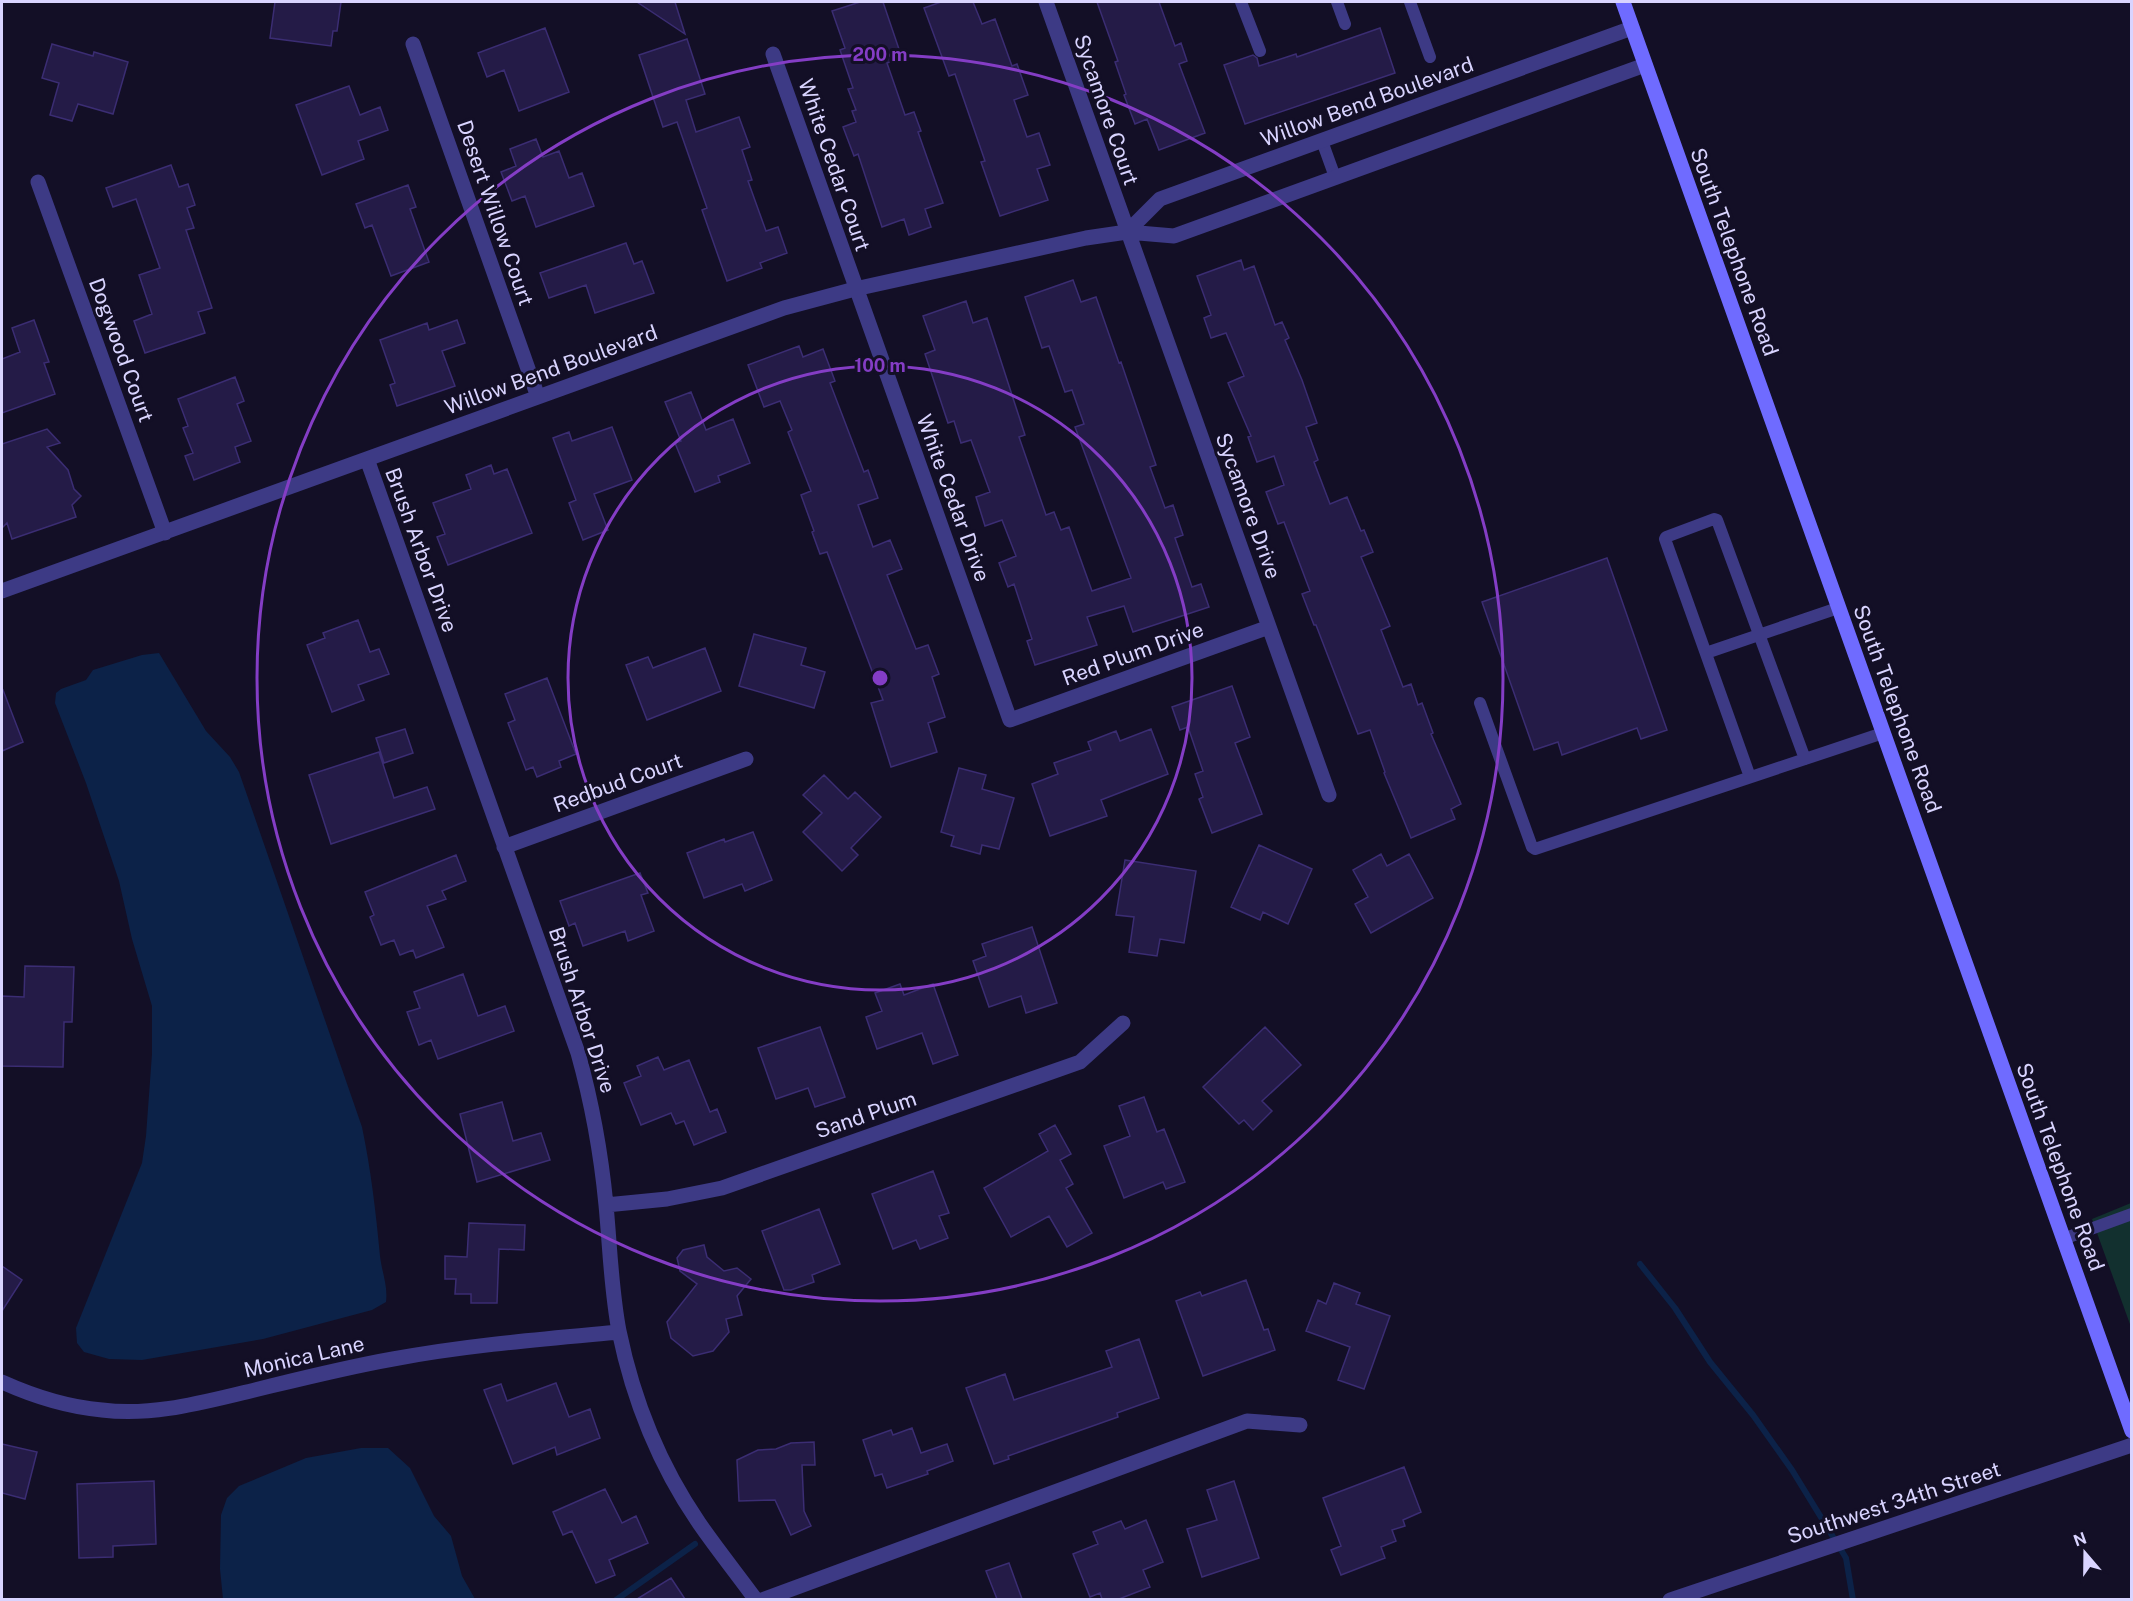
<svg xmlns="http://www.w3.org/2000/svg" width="2133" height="1601" font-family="'Public Sans',sans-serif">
<rect width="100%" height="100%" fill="#130f26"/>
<path fill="#12302f" d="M2131,1203V1327L2092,1219Z"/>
<path fill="#0c2248" d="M159,653L206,731L230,757L239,772L362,1127C371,1170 376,1213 380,1256C382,1273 388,1285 386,1302L372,1310L263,1339L142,1360L109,1359L84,1352L77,1343L76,1328L142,1163L146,1136L152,1054V1006L132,939L119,881L86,783L55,703L56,693L61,689L86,680L93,670L142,655Z
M361,1448H388L410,1468L434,1516L451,1536L462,1576L475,1599H223L220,1569L221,1515L227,1498L239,1486L306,1458Z"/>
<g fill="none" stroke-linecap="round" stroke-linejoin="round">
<path stroke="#0c2248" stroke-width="6" d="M1640,1264L1675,1308L1710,1362L1753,1415L1792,1470L1846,1558L1853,1600
M616,1600L695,1544"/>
</g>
<path fill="#241b47" stroke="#3b2d73" stroke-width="1.5" d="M275,2H341L337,31H333L331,46L270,38Z
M637,2H675L685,34Z
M860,2H883L902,58L887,63L905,115L914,112L921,131L918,132L943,203L925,209L931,227L909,235L904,219L882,227L858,154L854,156L843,127L856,122L852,111L856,110L848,89L853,88L840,50L845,48L832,11Z
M941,2H973L982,24L995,19L1012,66L1017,64L1028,95L1014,100L1027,137L1039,133L1050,165L1037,169L1048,200L1000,216L981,162L985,161L955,74L949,76L924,8Z
M1097,2H1159L1175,46L1181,43L1187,61L1179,64L1205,133L1159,150L1147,119L1135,124L1124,95L1126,94L1115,62L1118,61Z
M545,28L569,92L519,111L504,70L487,77L478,53Z
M1380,28L1395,73L1245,124L1224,65L1253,55L1257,58L1259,66L1296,54L1297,57Z
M687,39L705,94L686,100L696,132L739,117L750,147L742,150L752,180L748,181L766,231L778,227L787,253L760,263L762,268L727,281L702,210L707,208L677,122L663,127L639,55Z
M52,44L93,56L94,52L128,62L113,114L78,104L72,121L50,115L59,83L42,78Z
M349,86L360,115L380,107L388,130L358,141L364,159L322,175L296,105Z
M536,139L543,157L559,151L569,178L582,173L594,206L536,227L525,196L512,201L501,172L516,166L510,149Z
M171,165L179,187L188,184L195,205L187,208L194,228L186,230L212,308L198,312L205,333L145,353L134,321L152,314L139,275L160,268L136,199L113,207L106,188Z
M408,185L416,207L410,209L429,262L391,276L372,225L365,228L356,204Z
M626,243L634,264L642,261L654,293L595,313L586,285L549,298L540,273Z
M1241,260L1244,270L1254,266L1275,325L1282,322L1289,338L1285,340L1302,380L1317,423L1306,427L1318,460L1314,462L1330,504L1347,497L1361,531L1364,530L1373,552L1361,557L1390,626L1381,630L1403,687L1411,684L1418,705L1422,703L1433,733L1431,734L1461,804L1451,809L1455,819L1411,838L1384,773L1385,772L1370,730L1358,734L1316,625H1314L1302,594L1310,591L1284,522L1278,524L1266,492L1284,485L1274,456L1257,462L1248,437L1251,436L1228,383L1244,376L1226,333L1211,338L1204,318L1211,315L1197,276Z
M1073,280L1081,302L1096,297L1119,363L1121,362L1156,465L1150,467L1165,508L1173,505L1183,535L1175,538L1192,587L1201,584L1209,607L1133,632L1124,606L1087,617L1097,645L1035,665L1027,641L1032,639L1014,584L1008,587L999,563L1016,556L1002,520L985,526L976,497L990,492L971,440L961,443L954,421L948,423L925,354L935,350L923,316L966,301L973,323L987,318L1025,435L1019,437L1046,515L1054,512L1061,530L1069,527L1092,591L1131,578L1075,427L1084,424L1072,390L1065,392L1049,346L1042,348L1025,297Z
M34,320L49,362L44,363L55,394L2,413V359L20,352L12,328Z
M457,320L465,343L442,351L455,386L397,406L390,385L395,383L380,340L427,323L429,330Z
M799,346L803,357L823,349L835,381L830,383L864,472L868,470L878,498L858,505L873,547L890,540L902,569L887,575L916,649L928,645L939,674L932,677L945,717L928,723L937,752L891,767L871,703L883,700L827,552L820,554L812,532L814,531L801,495L811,491L788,432L792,430L780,401L764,407L748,365Z
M235,377L244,401L237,404L251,441L235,447L240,462L194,480L185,456L193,453L183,428L188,426L178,399Z
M691,392L706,430L733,419L750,463L718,476L720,482L695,492L675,443L681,441L665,402Z
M612,427L632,480L594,494L608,530L583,540L569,503L576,500L553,438L569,432L572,441Z
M47,429L60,443L47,447L68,470L74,489L81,496L72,505L76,517L12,539L7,523L2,528V444Z
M491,465L494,474L507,469L532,533L448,565L437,537L445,534L433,503L471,489L466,475Z
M1607,558L1667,730L1641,739L1637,728L1562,755L1558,742L1534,750L1482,602Z
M358,620L370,652L379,649L389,674L358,685L364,700L332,712L307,645L325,638L323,633Z
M754,634L806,648L801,665L825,672L814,708L739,686Z
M705,648L721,691L647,720L626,665L648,657L653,668Z
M547,678L576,754L559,761L561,767L537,777L533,767L526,770L508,723L515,720L505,694Z
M1232,686L1250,737L1235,743L1262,814L1212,833L1199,799L1203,797L1195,774L1203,771L1188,727L1180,730L1172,707Z
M3,690L23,742L2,751V691Z
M405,729L413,753L384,763L376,738Z
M1151,729L1168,774L1101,800L1107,816L1050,836L1032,784L1058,774L1054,763L1091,750L1088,742L1116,731L1120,741Z
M379,752L394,798L427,787L435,809L331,844L309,775Z
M959,768L986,775L982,789L1014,798L999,849L982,845L980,854L951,846L954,836L941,832Z
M824,775L848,799L855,792L881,817L851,848L858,855L842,871L803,832L822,813L803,795Z
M753,832L772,880L745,891L742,884L704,898L687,853L724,839L725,842Z
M1259,845L1312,869L1288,924L1263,912L1260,920L1231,907Z
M1381,854L1387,866L1409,854L1433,898L1371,933L1355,904L1368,897L1353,870Z
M456,855L466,881L442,891L446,899L427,906L444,947L416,958L413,950L400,955L394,940L381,945L370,917L374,915L365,892Z
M1125,860L1196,871L1184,943L1160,939L1157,956L1129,952L1134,917L1116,915Z
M640,873L648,893L641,895L654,931L628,941L625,931L583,946L575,923L569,926L560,901Z
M1032,927L1057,1003L1026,1013L1021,996L989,1007L973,961L986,956L982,944Z
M25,966L74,967L72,1022H64L63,1067L2,1066V996L24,997Z
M463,974L478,1016L505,1006L514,1031L438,1059L431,1040L419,1045L407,1012L420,1008L414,992Z
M900,984L904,995L933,984L958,1055L933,1064L922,1033L877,1049L866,1017L882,1011L875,993Z
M820,1027L845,1097L815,1107L808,1088L776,1099L758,1048Z
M1265,1027L1301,1065L1262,1101L1272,1111L1253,1130L1244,1120L1239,1124L1203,1087Z
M658,1057L664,1070L689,1060L710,1112L717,1109L726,1132L694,1145L684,1121L676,1124L671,1113L641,1125L624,1083L641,1076L637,1066Z
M1144,1097L1157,1132L1164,1129L1185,1182L1166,1189L1163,1182L1124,1198L1104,1146L1130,1136L1119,1106Z
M502,1102L513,1141L541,1133L550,1160L477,1182L460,1114Z
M1055,1125L1071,1154L1060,1160L1073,1184L1066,1188L1092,1233L1067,1247L1049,1216L1011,1237L984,1188L1048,1151L1039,1134Z
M933,1171L949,1213L939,1216L948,1238L920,1249L916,1240L893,1249L872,1194Z
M819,1209L840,1264L812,1275L814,1282L791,1290H784L762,1231Z
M469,1223L525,1225L524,1250L499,1249L497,1303H471V1294H455L456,1279H445V1256L467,1257Z
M704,1245L707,1257L724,1271L737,1268L751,1279L737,1296L742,1315L726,1319L729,1332L713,1351L693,1356L671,1338L667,1322L697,1284L680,1271L677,1258L683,1250Z
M2,1266L22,1280L2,1311Z
M1246,1280L1264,1330L1268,1329L1275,1350L1203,1376L1176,1301L1200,1292L1202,1296Z
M1334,1283L1360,1293L1356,1304L1390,1316L1364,1389L1338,1380L1350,1347L1306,1331L1318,1300L1326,1304Z
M1139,1339L1159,1398L1117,1413L1118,1417L1008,1456L1009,1459L994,1464L966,1388L1005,1374L1014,1400L1112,1367L1106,1351Z
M556,1383L569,1417L590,1409L600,1438L557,1455L555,1447L513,1464L484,1390L501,1384L507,1401Z
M912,1428L921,1453L947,1444L953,1461L927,1471L928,1474L887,1488L882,1474L875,1476L863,1440L891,1430L893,1435Z
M814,1442L815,1465H802L804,1511L811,1526L791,1535L775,1500L739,1501L737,1460L758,1450L776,1449L791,1443Z
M2,1444L37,1452L25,1499L2,1493Z
M1404,1467L1421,1512L1403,1520L1405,1526L1392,1530L1396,1541L1381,1547L1385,1558L1341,1575L1331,1550L1341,1546L1323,1498Z
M154,1481L156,1544L113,1546V1557L79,1558L77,1484Z
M1234,1481L1259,1558L1202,1577L1187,1529L1217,1520L1207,1490Z
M605,1489L622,1523L636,1516L648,1543L609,1560L615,1575L596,1583L572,1531L563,1535L553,1512Z
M1146,1520L1163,1562L1143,1570L1150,1587L1119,1599H1102L1100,1593L1090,1597L1073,1554L1098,1544L1093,1532L1121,1521L1125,1529Z
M1009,1563L1022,1599H997L986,1571Z
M671,1578L685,1599H637Z"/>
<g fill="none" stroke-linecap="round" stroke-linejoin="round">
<path stroke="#3d3a85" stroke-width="12" d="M1241,2L1260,51
M1337,2L1345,24
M1410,2L1430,57
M1322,141L1335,177
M1706,653L1838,608
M1480,703L1532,847L1535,849L1883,733
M1750,777L1665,539L1666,537L1714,519L1717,520L1805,759
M2063,1239L2132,1214"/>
<path stroke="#3d3a85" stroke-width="15" d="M1046,2L1329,795
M413,44L538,397
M773,54L1010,720L1269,627
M38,182L165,533
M1127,232L1160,199L1632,28
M367,459L578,1053C592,1103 601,1153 606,1205C610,1247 611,1289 619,1331C633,1399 660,1466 699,1523C717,1549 737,1574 756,1600
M2,591L784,308L855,289L1086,238L1127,232L1174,236L1645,65
M504,847L746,759
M606,1205L667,1199L722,1188L1080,1062L1123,1023
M2,1382C33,1396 68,1407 102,1410C150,1416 196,1404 242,1393C292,1381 342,1368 393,1359C468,1345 544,1339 619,1332
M762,1600L1247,1421L1300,1425"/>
<path stroke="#3d3a85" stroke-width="15" d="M1670,1600L2132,1445"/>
<path stroke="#6f6bff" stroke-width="15" d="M1623,2L2132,1431"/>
</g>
<g fill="none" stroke="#843dc5" stroke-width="3">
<circle cx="880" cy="678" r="312"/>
<circle cx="880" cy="678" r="623"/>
</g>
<g text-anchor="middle" stroke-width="6" stroke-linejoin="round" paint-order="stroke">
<g font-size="21" fill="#d9d4ff" stroke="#130f26">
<text transform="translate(1367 102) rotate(-20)" y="7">Willow Bend Boulevard</text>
<text transform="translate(1106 110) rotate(71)" y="7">Sycamore Court</text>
<text transform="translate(834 165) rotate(71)" y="7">White Cedar Court</text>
<text transform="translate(495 213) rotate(71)" y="7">Desert Willow Court</text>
<text transform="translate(1734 252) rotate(70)" y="7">South Telephone Road</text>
<text transform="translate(121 350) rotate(70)" y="7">Dogwood Court</text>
<text transform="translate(551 370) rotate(-20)" y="7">Willow Bend Boulevard</text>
<text transform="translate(953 498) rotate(70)" y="7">White Cedar Drive</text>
<text transform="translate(1248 506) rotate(70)" y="7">Sycamore Drive</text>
<text transform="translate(421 550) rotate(70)" y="7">Brush Arbor Drive</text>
<text transform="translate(1133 654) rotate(-20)" y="7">Red Plum Drive</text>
<text transform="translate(1897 709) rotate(70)" y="7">South Telephone Road</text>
<text transform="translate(618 783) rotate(-20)" y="7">Redbud Court</text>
<text transform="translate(582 1010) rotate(72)" y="7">Brush Arbor Drive</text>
<text transform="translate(866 1115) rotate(-19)" y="7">Sand Plum</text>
<text transform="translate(2060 1167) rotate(70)" y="7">South Telephone Road</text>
<text transform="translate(304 1357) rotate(-13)" y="7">Monica Lane</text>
<text transform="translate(1894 1503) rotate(-18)" y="7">Southwest 34th Street</text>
</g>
</g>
<circle cx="880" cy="678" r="9" fill="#843dc5" stroke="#130f26" stroke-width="3"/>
<g font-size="18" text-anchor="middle" font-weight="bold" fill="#843dc5" stroke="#130f26" stroke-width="6" stroke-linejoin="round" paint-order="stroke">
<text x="880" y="61">200 m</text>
<text x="880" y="372">100 m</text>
</g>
<rect width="2133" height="1601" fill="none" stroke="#d9d4ff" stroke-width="6"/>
<g transform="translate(2085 1553) rotate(340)" stroke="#130f26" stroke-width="4.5" paint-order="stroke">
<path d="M0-4.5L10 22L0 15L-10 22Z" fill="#d9d4ff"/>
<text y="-9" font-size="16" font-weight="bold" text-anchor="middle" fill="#d9d4ff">N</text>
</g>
</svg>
